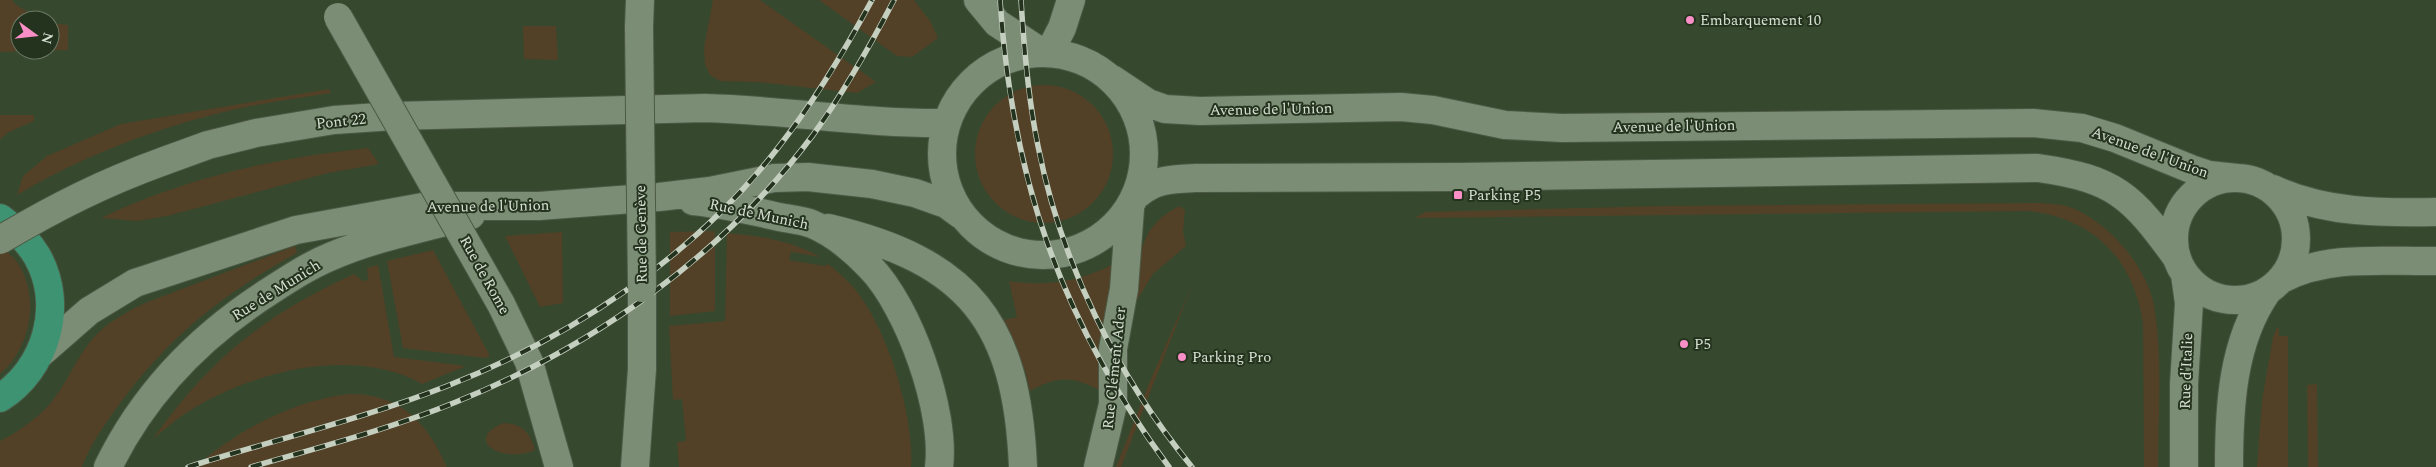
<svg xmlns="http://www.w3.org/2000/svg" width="2436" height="467" font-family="Spectral,serif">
<rect width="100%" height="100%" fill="#2e3d27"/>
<path fill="#36492e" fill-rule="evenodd" d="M0,0H2436V467H0ZM20,20H50V50H20Z"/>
<path fill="#524127" d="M0,0H12L16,5L42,20H20V50H50V23L68,25V50L0,52Z
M713,0H760L876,82L857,93L758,82L720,81L710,75L705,64L704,47Z
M819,0H914L930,21L938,38L912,57L897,56Z
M523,26H556L558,60L524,59Z
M975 154a69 69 0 1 1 138 0a69 69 0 1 1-138 0Z
M329,89L331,93C300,98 268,102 237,109C161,126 84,155 17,195L23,176L47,156L121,124Z
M0,115H34V121L9,132L0,139Z
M368,148L379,164L328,173L167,216L137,221L101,218C186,177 275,158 368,148Z
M2040,203C2048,204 2056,204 2063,205C2104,216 2147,265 2154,306C2163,358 2158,414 2158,467H2144L2143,323C2133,258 2093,218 2028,211L1415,218L1425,212L1663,206Z
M1179,206L1185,210L1183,231L1186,246L1153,274L1133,307C1143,262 1132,231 1179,206Z
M715,231V311L670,316V232Z
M562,232L563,303L540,307L505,236Z
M727,233C760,236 790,240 820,257L791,252L789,260L824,266L828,264C837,271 846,279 853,287C887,326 915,417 911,467H679L677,442L686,441L682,399L673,400L669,326L725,321Z
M295,246L297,253C225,293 174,332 123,399C108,420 91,442 82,467H0V441C18,432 35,420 49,405C69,382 77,353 99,332C113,319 129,311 145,303Z
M0,247C5,251 11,255 15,259C41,293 32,348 0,374Z
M433,250L490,356L485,358L403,348L387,261Z
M1114,264L1102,336L1103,392C1074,376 1058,375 1030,391L1025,370L1004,320L1017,317L1009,281C1048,287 1080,281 1114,264Z
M378,265L394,357L466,366L422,384C352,345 249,372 186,413C174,421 164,430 153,439C210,359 264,315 354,274L363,281L368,280L367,268Z
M1193,283L1121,467H1116L1150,381Z
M2277,328H2279V336H2288V467H2257L2262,401L2273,337Z
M2317,384L2318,467H2308L2307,385Z
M348,394C400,393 427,422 447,467H195C237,430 293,401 348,394Z
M503,423C522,423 531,434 535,450C504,464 462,441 503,423Z"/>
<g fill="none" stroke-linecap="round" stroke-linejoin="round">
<defs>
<path id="minor" d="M978,0L997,23L1041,52
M639,27L640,0
M942 154a101 101 0 1 1 202 0a101 101 0 1 1-202 0Z
M1049,53L1062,28L1071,0
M1112,79L1148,103L1165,109L1200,111L1401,107L1433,110L1505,125L1562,128L2033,123L2082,128L2115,138L2191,169L2209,175L2237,178
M164,161L208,145L256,133L334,120L394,116L705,108C785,110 865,124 946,123
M2174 239a61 61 0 1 1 122 0a61 61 0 1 1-122 0Z
M2273,189C2325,213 2380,213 2436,212
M1138,194C1155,179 1173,179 1195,178L1460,177L2038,168C2116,179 2132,196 2177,258
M693,201C722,204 750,210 779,217C789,219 802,220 812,224C833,233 854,250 870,267C909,307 946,411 939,467
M828,228C969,261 1017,322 1023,467
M2282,279C2328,254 2386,262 2436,261
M501,304L529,362L559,467
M41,353L89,311L135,283L296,230L428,206H539L659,197L710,191L774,178L808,177L872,184L915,193L946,204L961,215
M108,467C144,393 201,335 270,291C290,278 310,265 332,256C376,237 425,228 471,215
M635,467L642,369V288
M1098,467L1113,404V349L1124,289L1130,209
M2184,467V384L2189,303L2185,275
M2229,467C2229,408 2232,342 2267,292"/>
<path id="major" d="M0,218C14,228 28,241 37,256C65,305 46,369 0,398"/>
</defs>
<use href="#minor" stroke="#4c5946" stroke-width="30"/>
<use href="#major" stroke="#4c5946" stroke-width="30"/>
<use href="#minor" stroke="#7c8d75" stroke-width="28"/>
<use href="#major" stroke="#3e9372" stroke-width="28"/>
<defs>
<path id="rail" d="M1000,0C1012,180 1061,321 1169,467
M1021,0C1024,49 1028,98 1038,146C1061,263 1117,376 1192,467
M188,467C274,440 363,419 447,386C572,337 694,256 777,149C814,102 844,52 872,0
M251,467C320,447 390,429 456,402C595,346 723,255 813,135C844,92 870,46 894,0"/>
</defs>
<use href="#rail" stroke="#c4cfc0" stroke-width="5.5"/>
<use href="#rail" stroke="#24331d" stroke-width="4" stroke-dasharray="11" stroke-linecap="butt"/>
<defs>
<path id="minor-bridge" d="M338,17L501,304
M639,27L642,288
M0,240C56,207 103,183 164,161"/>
</defs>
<use href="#minor-bridge" stroke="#4c5946" stroke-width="30" stroke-linecap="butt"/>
<use href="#minor-bridge" stroke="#7c8d75" stroke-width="28"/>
</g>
<g fill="#fa8fc7" stroke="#24331d" stroke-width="2">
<circle cx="1690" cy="20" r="5"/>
<rect x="1453" y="190" width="10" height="10" rx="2.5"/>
<circle cx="1684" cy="344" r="5"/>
<circle cx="1182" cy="357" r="5"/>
</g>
<g text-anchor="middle" stroke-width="4" stroke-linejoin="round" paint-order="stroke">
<g font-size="15" fill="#d6e0d2" stroke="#24331d" text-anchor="start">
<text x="1700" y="25">Embarquement 10</text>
<text x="1468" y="200">Parking P5</text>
<text x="1694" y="349">P5</text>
<text x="1192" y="362">Parking Pro</text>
</g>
<g font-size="15" fill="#d6e0d2" stroke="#24331d">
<text transform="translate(1271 109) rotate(-1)" y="5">Avenue de l'Union</text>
<text transform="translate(341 121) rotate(-6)" y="5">Pont 22</text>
<text transform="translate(1674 126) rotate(-1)" y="5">Avenue de l'Union</text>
<text transform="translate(2150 152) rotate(20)" y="5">Avenue de l'Union</text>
<text transform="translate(488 206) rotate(-1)" y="5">Avenue de l'Union</text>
<text transform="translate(759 214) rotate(12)" y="5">Rue de Munich</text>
<text transform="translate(641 234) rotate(-91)" y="5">Rue de Genève</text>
<text transform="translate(485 275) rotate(61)" y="5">Rue de Rome</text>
<text transform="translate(276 290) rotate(-32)" y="5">Rue de Munich</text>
<text transform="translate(1114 368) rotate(-84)" y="5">Rue Clément Ader</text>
<text transform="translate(2186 371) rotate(-88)" y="5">Rue d'Italie</text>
</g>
</g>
<g transform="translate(35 35) rotate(105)"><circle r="24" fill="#24331d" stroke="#6b7865"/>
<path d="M0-4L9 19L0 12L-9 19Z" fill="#fa8fc7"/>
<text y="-8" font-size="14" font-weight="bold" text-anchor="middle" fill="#d6e0d2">N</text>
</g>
</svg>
